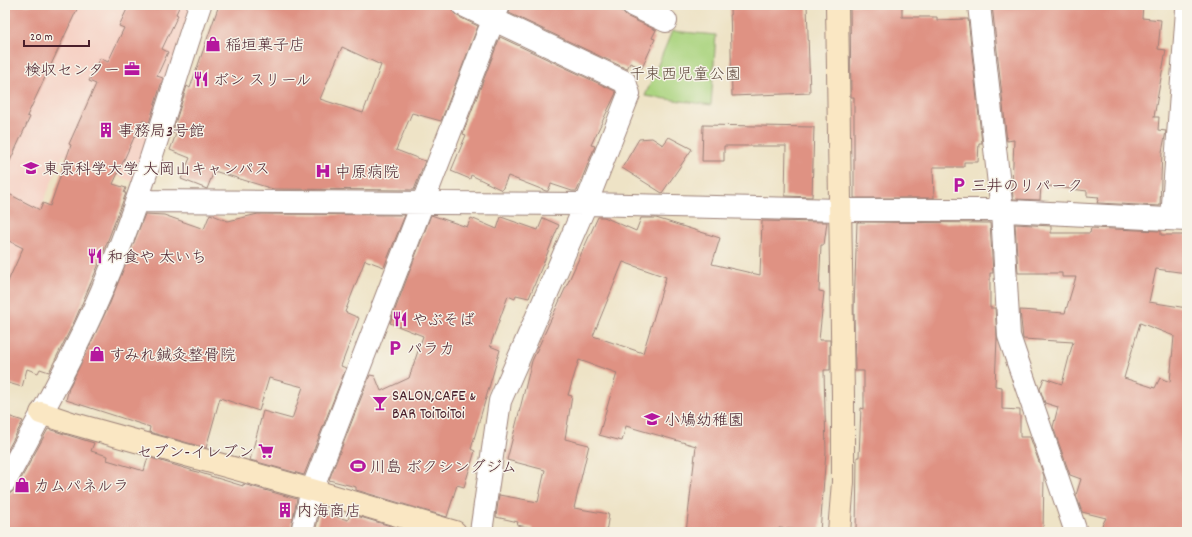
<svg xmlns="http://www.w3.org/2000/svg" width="1192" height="537" font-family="Dekko,'Klee One',sans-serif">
<rect width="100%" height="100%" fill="#f7f3e8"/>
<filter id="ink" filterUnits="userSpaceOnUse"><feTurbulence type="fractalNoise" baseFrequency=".025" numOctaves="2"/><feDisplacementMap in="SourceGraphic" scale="8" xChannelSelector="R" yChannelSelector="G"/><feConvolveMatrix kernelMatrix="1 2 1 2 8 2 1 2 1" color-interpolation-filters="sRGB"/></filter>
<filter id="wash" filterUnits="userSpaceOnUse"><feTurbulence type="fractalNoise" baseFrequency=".012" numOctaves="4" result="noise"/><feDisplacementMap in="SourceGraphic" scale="16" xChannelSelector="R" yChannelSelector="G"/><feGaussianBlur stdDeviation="0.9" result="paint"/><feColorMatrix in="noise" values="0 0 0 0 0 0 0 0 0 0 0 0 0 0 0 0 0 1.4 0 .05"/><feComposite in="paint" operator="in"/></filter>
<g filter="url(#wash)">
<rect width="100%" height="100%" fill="#eee3c6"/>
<path fill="#f6d1c5" d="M5,5H192L134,182L63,155L13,274L5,313Z"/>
<path fill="#abd480" stroke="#7a7a56" d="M672,31L716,35L711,105L645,96Z"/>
<g id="blocks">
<path fill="#df9283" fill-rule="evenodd" d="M5,5H79L27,116L30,117L5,172Z
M129,5H180L176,14L178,15L162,49L168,52L157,76L163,78L149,123L142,120L113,184L126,188L124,193H126L98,266L75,320L49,372L40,369L38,373L27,369L22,387L5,382V288L23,248L5,239V192L40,210L43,203L50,206L71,145L69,144L96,84L89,81L100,58L108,62L124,28L119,26Z
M219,5H451L453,12L457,16L478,26L441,121L412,113L396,150L425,161L414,190L273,189L214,171L207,189L181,179L190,158L170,150L176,134L172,133L187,86L190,88ZM342,47L381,65L363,113L320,99Z
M511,5H620L622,12L626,16L656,30L652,38L655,39L642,68L630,63L627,69L509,13Z
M730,5H807L810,93L732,96Z
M850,5H902V17H937V20L968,19L982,143H979L978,162H964V167H933L934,198H854V97H851Z
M992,5H1143L1142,18L1161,20L1158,49L1166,50L1154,117H1159L1158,130L1166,131L1162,152L1160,206L1097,203L1099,197L1087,196V191L1041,185L1040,200L1013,199L1012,185L1014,140L1007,141Z
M500,37L615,91L616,93L591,145L595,146L577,191H572L551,184L548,191H546L508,176L502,190L471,175L470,179L451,171L466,135L463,134L465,128Z
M703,125L814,127L812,197L785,196L786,146H724V161H702Z
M669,137L692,149L662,193L622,168L639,139L652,138L663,145Z
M145,214L164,215L204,229L210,214L228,221L258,214L405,215L384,267L365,260L345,312L359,318L341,366L346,368L304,475L250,460L263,411L292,419L303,387L269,378L259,411L220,398L206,448L149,432L150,427L66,400L69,388L110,303Z
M431,215L467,227L471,218L497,229L501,217L538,230L543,218L559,225L529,298L516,295L515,299L508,296L490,346L500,350L471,449L475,451L464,487L457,485L447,517L356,490V487L329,480L370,375L375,376L381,391L409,378L423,336L390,323Z
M598,217H604L636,231L641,218H656L720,238L712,264L760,275L762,221L827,222L824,245H821L819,291L824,292L819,340H830V370H824L826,452L820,532L779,528L778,532H686L696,446L626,426L622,441L599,435L617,373L579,360L568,395L572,396L565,439L589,445L574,508L609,514L606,532H533V528L517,525L518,522L496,517L499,495L538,502L545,470L507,460L532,361ZM623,262L666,277L643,353L593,336Z
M857,222L990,223L993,273H990V308H995L997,337L995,386L1002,387V409L1020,410V437H1030L1044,476L1043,532H856L857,457H859L861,408L864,409V371H855L854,309Z
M1015,224L1051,226V233H1090L1091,228L1161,231V235H1187V273L1156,269L1149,302L1187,308V532H1104L1105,530L1100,529L1106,518L1082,512L1076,495L1081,479L1070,475L1053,427L1058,407L1045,403L1040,389L1044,378L1062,384L1073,342L1023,339L1020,310L1065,313L1076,277H1062V273H1018ZM1140,323L1174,336L1170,382L1160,378L1155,388L1124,378Z
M5,415L23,421L5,455Z
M48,429L94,443L91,451L108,456L107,460L144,471L148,457L243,486V484L297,499L290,532H5V494L11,493L16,488Z
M320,512L348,520L350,514L411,532H315Z"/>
</g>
</g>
<g filter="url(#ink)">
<use href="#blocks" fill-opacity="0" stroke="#9c8178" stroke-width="1"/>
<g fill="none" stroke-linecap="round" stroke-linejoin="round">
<defs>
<path id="street" d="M463,5L625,82L629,94L586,204L500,401L481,532
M632,5L666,21
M979,5L1002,211L1009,336L1076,532
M137,201L586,204L840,210H989L1187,220
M1172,219L1187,10
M5,482C42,412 81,344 110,271C146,184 170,94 200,5
M302,532L312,490L499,5"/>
<path id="secondary" d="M837,5L843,396V482L839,532
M41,413L71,423L312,490L455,532"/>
</defs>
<use href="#street" stroke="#9c8178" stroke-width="24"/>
<use href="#secondary" stroke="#9c8178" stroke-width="24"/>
<use href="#street" stroke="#fff" stroke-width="22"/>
<use href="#secondary" stroke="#fae7c3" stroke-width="22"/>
</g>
</g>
<defs>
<symbol id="shop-bare" viewBox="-9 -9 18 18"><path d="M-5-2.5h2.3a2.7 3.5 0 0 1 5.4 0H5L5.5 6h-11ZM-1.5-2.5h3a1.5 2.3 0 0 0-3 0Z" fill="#b5179e" stroke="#f7f3e8" stroke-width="2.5" paint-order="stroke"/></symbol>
<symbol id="office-bare" viewBox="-9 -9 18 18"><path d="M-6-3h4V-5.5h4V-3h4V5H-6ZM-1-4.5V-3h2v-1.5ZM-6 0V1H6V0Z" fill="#b5179e" stroke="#f7f3e8" stroke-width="2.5" paint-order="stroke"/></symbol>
<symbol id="restaurant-bare" viewBox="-9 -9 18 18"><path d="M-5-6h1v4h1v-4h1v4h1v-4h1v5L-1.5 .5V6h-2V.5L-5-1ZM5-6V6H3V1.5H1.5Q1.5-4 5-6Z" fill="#b5179e" stroke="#f7f3e8" stroke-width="2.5" paint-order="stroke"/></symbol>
<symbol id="building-bare" viewBox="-9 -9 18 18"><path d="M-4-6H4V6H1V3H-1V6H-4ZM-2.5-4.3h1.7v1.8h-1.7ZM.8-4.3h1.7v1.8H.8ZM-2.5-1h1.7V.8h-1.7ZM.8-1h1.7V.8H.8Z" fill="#b5179e" stroke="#f7f3e8" stroke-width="2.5" paint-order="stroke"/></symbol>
<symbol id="university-bare" viewBox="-9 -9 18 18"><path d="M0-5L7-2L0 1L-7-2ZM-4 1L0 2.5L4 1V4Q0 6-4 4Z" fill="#b5179e" stroke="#f7f3e8" stroke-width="2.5" paint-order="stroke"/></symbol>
<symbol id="hospital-bare" viewBox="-9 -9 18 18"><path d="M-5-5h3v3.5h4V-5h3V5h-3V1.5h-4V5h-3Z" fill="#b5179e" stroke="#f7f3e8" stroke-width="2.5" paint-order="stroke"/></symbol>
<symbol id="parking-bare" viewBox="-9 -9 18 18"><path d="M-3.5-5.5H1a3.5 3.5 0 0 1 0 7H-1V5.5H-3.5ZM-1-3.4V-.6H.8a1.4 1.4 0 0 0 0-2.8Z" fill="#b5179e" stroke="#f7f3e8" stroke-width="2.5" paint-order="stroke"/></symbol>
<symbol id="bar-bare" viewBox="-9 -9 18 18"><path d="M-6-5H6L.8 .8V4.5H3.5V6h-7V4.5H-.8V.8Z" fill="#b5179e" stroke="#f7f3e8" stroke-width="2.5" paint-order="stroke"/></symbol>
<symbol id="school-bare" viewBox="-9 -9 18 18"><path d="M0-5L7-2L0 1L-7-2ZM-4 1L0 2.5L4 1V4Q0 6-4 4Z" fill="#b5179e" stroke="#f7f3e8" stroke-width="2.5" paint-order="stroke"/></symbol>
<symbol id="supermarket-bare" viewBox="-9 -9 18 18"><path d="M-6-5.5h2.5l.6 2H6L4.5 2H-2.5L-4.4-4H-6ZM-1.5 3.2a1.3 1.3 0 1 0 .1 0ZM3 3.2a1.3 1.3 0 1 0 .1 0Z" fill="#b5179e" stroke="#f7f3e8" stroke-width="2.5" paint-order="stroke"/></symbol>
<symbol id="stadium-bare" viewBox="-9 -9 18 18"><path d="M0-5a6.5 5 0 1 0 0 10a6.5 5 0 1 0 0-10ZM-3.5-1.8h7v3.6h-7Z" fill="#b5179e" stroke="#f7f3e8" stroke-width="2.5" paint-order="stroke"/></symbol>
</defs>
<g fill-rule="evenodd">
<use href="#shop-bare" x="202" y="33" width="22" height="22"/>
<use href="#office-bare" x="121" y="58" width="22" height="22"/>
<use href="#restaurant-bare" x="190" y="68" width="22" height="22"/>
<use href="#building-bare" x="95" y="119" width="22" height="22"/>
<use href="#university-bare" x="20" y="157" width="22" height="22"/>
<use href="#hospital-bare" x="312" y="160" width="22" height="22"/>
<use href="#parking-bare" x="948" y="174" width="22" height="22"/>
<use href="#restaurant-bare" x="84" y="245" width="22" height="22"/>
<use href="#restaurant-bare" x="389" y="308" width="22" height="22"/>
<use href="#parking-bare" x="384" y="337" width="22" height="22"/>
<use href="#shop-bare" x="86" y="343" width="22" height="22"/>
<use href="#bar-bare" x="369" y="392" width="22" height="22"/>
<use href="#school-bare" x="641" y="408" width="22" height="22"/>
<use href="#supermarket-bare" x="255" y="440" width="22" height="22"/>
<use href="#stadium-bare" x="347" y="455" width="22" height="22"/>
<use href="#shop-bare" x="11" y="474" width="22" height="22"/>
<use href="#building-bare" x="274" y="499" width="22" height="22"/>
</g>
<g text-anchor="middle" stroke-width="3" stroke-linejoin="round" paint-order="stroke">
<g font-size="16" fill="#4a1f2b" stroke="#f7f3e8" text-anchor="start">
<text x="225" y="50">稲垣菓子店</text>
<text x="120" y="75" text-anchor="end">検収センター</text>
<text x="213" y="85">ボン スリール</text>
<text x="118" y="136">事務局3号館</text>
<text x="43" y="174">東京科学大学 大岡山キャンパス</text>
<text x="335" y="177">中原病院</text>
<text x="971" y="191">三井のリパーク</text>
<text x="107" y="262">和食や 太いち</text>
<text x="412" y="325">やぶそば</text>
<text x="407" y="354">パラカ</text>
<text x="109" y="360">すみれ鍼灸整骨院</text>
<text x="392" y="400">SALON,CAFE &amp;<tspan x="392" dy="18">BAR ToiToiToi</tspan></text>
<text x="664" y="425">小鳩幼稚園</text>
<text x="254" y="457" text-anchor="end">セブン-イレブン</text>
<text x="370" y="472">川島 ボクシングジム</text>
<text x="34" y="491">カムパネルラ</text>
<text x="297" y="516">内海商店</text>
</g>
<g font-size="16" fill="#624c40" stroke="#f7f3e8">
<text x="685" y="79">千束西児童公園</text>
</g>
</g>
<rect width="1192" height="537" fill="none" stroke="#f7f3e8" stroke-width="20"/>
<path d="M24 40v6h65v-6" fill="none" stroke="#4a1f2b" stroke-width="2"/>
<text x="30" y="40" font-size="12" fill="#4a1f2b" stroke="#f7f3e8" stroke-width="3" paint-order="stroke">20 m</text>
</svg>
